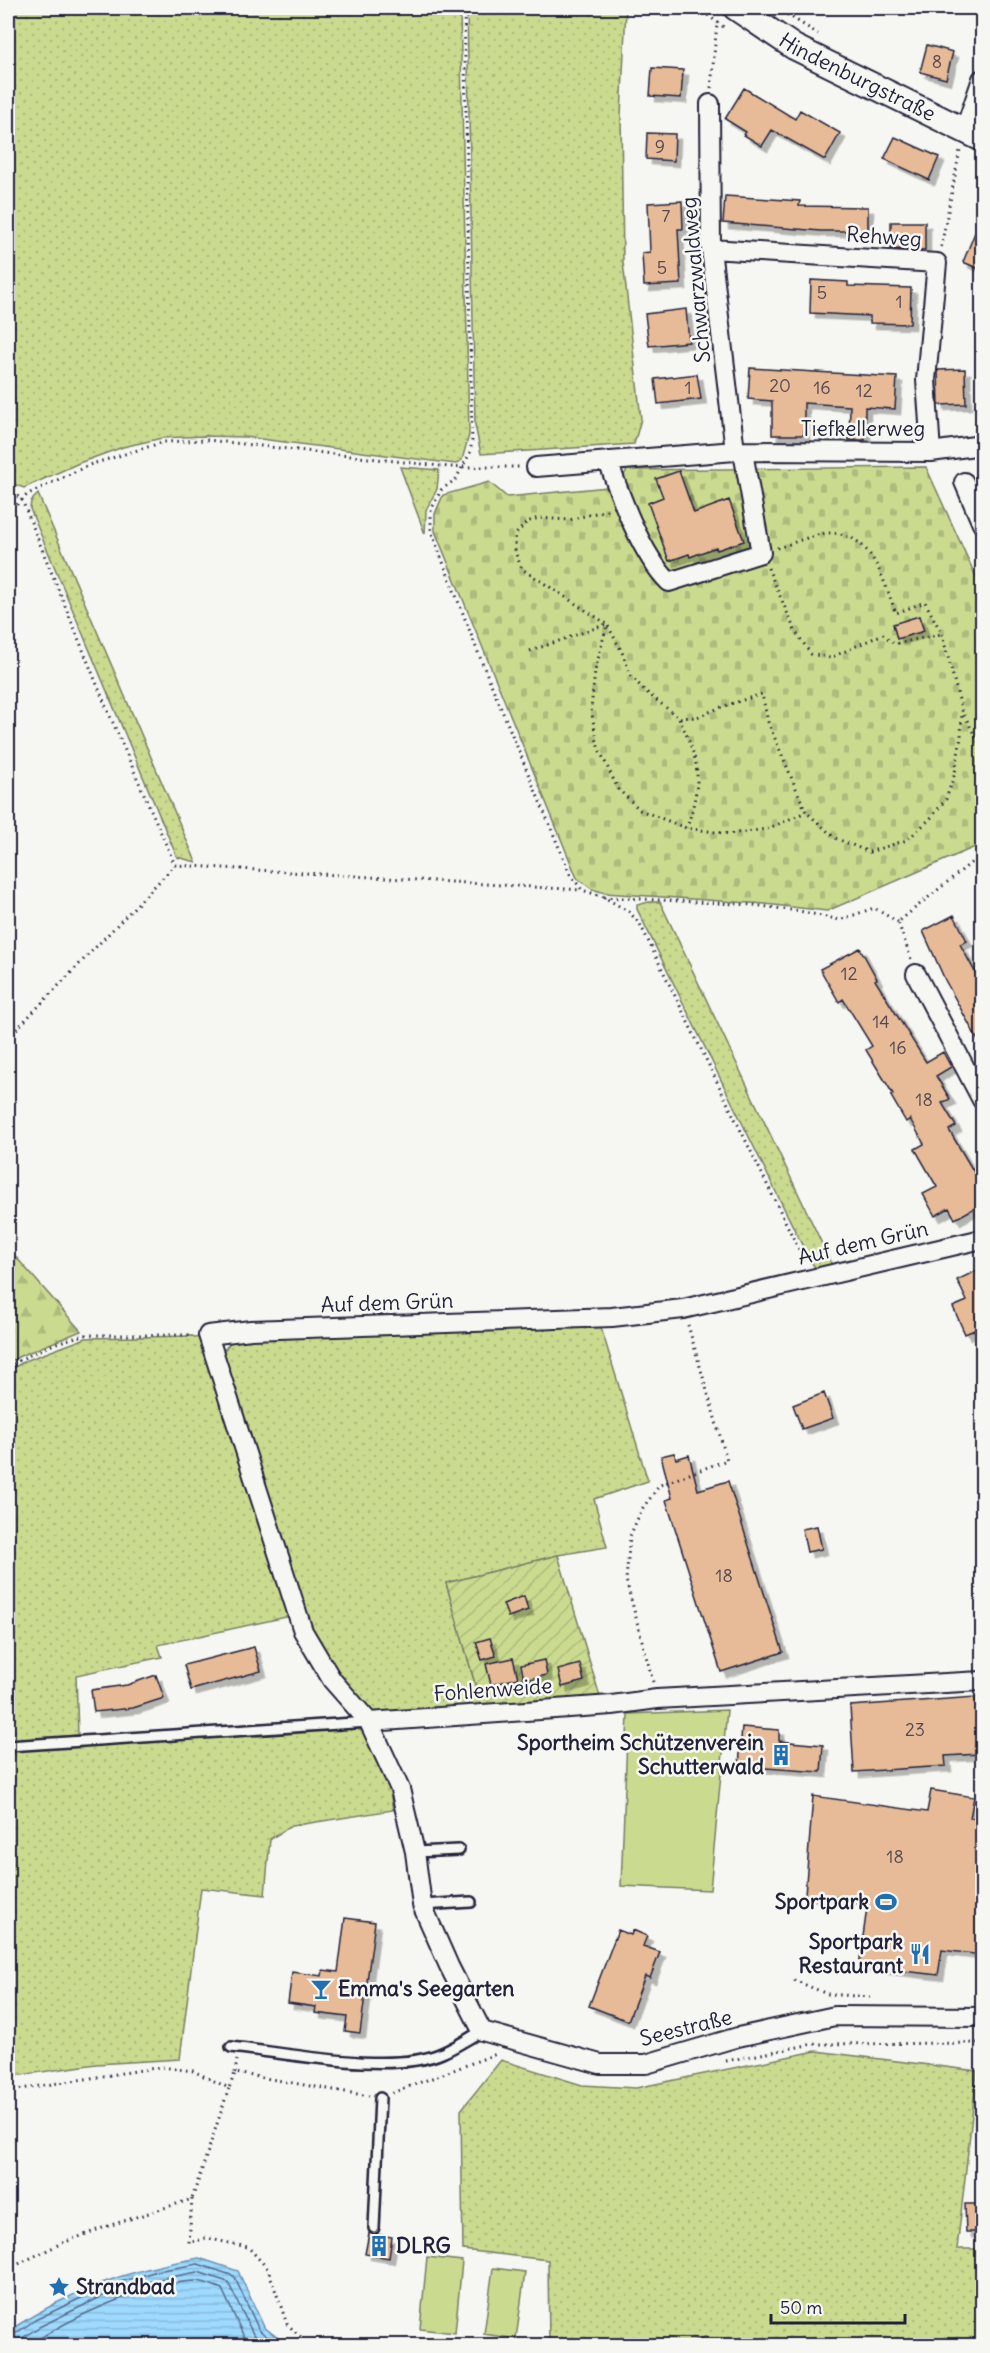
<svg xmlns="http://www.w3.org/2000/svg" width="990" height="2353" font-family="Delius,sans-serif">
<defs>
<pattern id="grass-dots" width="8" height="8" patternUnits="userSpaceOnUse" patternTransform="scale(1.5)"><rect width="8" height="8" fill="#cadb8f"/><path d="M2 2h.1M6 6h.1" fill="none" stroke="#adbc7c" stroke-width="1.8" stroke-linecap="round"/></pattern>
<pattern id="forest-firs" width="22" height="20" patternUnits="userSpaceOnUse" patternTransform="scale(1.5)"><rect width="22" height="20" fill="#cadb8f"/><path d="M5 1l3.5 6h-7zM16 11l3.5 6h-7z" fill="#adbc7c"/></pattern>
<pattern id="cemetery-stones" width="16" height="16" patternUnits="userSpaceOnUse" patternTransform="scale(1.5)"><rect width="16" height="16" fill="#cadb8f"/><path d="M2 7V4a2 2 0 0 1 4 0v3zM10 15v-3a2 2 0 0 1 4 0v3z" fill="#adbc7c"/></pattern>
<pattern id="garden-furrows" width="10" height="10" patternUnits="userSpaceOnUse" patternTransform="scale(1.5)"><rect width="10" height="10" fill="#cadb8f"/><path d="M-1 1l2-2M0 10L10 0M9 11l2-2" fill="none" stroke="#adbc7c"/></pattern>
<pattern id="water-rules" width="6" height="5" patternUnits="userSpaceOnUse" patternTransform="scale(1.5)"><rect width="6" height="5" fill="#9ed9fe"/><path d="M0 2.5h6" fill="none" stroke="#88badb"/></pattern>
<filter id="shadow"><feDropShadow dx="5.5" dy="5.5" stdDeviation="0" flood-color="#0004"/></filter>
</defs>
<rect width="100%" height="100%" fill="#f6f6f2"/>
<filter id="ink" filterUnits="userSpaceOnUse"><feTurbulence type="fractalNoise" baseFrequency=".0167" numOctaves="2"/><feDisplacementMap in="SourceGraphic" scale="12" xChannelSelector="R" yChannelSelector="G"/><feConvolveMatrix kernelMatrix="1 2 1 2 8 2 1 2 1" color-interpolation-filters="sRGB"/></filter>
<g filter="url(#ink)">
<path fill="url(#grass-dots)" stroke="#767e65" stroke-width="1.5" d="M8,8H460L469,435L462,460L456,464L245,437L204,436L162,438L123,447L79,463L24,488L8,482Z
M467,8H626L621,116L623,262L641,419L634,444L481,454L475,425Z
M400,467L439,470L437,489L426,510L425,534Z
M38,494L196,862L177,857L30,509L31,501Z
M649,902H660L834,1269L817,1270L809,1259L637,909V905Z
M599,1321L648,1481L594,1499L607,1547L558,1555L446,1583L482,1708L369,1713L341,1679L310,1629L222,1353L232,1340L242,1335Z
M192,1336L201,1339L291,1616L158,1645L162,1657L76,1675L78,1735L8,1742V1371L25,1361L86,1338Z
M351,1727L365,1732L387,1774L393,1810L291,1826L270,1839L265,1895L201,1888L180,2059L96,2064L8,2077V1751Z
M816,2051L977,2071L957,2249H982V2345L757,2346L705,2337L685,2345H549L548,2260L463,2250L461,2110L501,2060L582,2085L636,2088Z"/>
<path fill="url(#forest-firs)" stroke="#767e65" stroke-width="1.5" d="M8,1248L81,1331L20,1356L8,1363Z
M705,2337L757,2345H685Z"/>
<path fill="url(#cemetery-stones)" stroke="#767e65" stroke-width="1.5" d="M926,467L982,590V844L827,911L765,904L605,893L592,889L577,878L435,531V514L443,495L489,482L507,497L618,486L627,470Z"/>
<path fill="#cadb8f" stroke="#767e65" stroke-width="1.5" d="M727,1710L710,1890L621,1886L628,1714Z
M427,2257L462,2261L455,2333L420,2329Z
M493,2268L525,2272L516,2339L484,2334Z"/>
<path fill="url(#garden-furrows)" stroke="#767e65" stroke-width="1.5" d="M558,1555L601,1700L482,1708L446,1583Z"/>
<path fill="url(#water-rules)" stroke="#6c90b0" stroke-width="1.5" d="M199,2258L238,2271L264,2327L287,2345H8V2333L10,2330C71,2290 127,2270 199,2258Z"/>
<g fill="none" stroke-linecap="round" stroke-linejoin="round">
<path stroke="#546b89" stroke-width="1.5" d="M8,2336H12L35,2320L104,2287L157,2271L198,2264L234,2276L259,2330L278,2346
M8,2344L15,2343L39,2327L107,2294L159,2279L198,2272L228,2282L253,2334L266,2346
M28,2346C69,2318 145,2283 195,2281C204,2281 214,2286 222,2289L244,2337L252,2346"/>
</g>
<path fill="#e7bb97" stroke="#22223b" stroke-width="1.5" filter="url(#shadow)" d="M927,45L953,52L946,79L920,72Z
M652,68L683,70L681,98L650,96Z
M744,88L795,119L800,110L840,133L825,160L772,130L762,146L744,135L746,132L725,119Z
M647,133L675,134L674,161L646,159Z
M895,137L939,157L929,180L884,159Z
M725,196L800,201L799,206L868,207V231H821L723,223Z
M682,201L683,229H678L681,284L644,286L642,253L650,252L648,203Z
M982,215V270L963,262Z
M891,222H925V250L891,249Z
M811,280L848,282V286L911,288L910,324L870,323V316L810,313Z
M686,309L689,342L649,346L645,314Z
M750,368L897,377L895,409L865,407V440H849L850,406L804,403V435H772V401L748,399Z
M965,369L966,404L939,405L938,370Z
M697,374L701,399L658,404L655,379Z
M679,471L694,513L729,500L744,541L717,550L716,547L690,557L689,554L669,561L648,503L663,497L656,479Z
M919,616L924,631L897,639L893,624Z
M954,915L967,941L960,944L982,985V1048L945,980L923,931Z
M860,948L877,979L875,980L926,1062L943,1052L951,1067L936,1076L950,1099L942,1103L956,1126L949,1130L975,1174L977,1173L982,1184V1204L955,1219L949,1208L935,1216L923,1194L937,1187L915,1149L924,1144L910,1119L906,1122L891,1096L893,1094L866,1050L872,1046L843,999L839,1002L820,969Z
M982,1268V1334L979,1328L965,1334L953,1307L967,1301L957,1280Z
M824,1393L833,1418L802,1429L793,1405Z
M674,1453L676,1459L689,1455L698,1490L728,1481L783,1652L721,1672L666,1500L672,1498L661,1456Z
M817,1526L822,1549L807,1552L802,1529Z
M524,1596L528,1610L508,1617L503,1604Z
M490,1638L496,1656L482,1660L476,1642Z
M254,1647L261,1671L191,1690L184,1665Z
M513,1658L518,1678L491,1685L486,1664Z
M544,1660L547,1675L524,1680L521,1665Z
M580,1664L584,1681L562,1687L558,1670Z
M156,1675L164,1698L133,1708L94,1712L91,1690L127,1685Z
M976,1697L980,1754L945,1756L946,1766L854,1772L850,1706Z
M742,1727L779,1730V1741L823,1745L821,1772L739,1766Z
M931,1790L974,1797L970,1818L982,1820V1955L942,1950L938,1975L859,1966L868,1900L805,1895L813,1796L927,1812Z
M345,1918L375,1922L360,2033L345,2031L347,2017L315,2013L316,2007L288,2003L292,1972L322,1976L323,1970L338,1972Z
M618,1930L631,1935L633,1930L647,1936L643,1946L660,1952L650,1978L645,1976L628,2021L589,2006Z
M965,2204H979L980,2209H982V2232H966Z
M369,2233L392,2237L389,2258L365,2254Z"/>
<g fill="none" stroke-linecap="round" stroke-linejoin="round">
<defs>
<path id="lane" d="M8,1746L369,1722
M415,1852L459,1850
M422,1905L471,1902
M231,2047C287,2053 392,2075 442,2053C456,2047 469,2038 482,2031
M374,2228L380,2098"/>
<path id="street" d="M710,104L711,249L735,451
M965,129L982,79
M711,249L937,263L926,380L931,452
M608,461C621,498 641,554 669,582L761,553L743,452
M536,467L735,451L931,452L982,445
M964,482L982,524
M916,974L982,1100
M982,1239L683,1309L612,1317L251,1330L208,1335L303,1631L332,1680L369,1722L400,1789L415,1852L422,1905L449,1966L482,2031L600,2064H646L738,2037L835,2016L982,2017
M369,1722L612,1705L657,1699L982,1681"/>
<g id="secondary">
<path id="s1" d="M736,8L794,47L982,139"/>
</g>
</defs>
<use href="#lane" stroke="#22223b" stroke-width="14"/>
<use href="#street" stroke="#22223b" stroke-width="22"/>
<use href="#secondary" stroke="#22223b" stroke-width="28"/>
<path stroke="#22223b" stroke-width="3" stroke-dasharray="1.5 4.5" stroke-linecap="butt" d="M464,8L472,440L470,453L456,479L441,490L431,510V531L481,660L570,874L582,890L604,897L629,912L640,924L805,1262
M698,8L725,28
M777,8L818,34
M711,88L717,23
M941,247L960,150
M8,488L22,500L107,709L175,865L582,890
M607,510L569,520L538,518L527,522L515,535V552L522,569L607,624L595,671L591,709L598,747L618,789L640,810L686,828L730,834L767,829L806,812
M8,513L28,494L89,465L164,442L207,440L449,467H519
M777,548C792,544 816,533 830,533C873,533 883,581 896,613L925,602L942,634L962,711L982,749
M768,568L795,631L811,654L830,658L883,634L894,644L942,634
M530,651L607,624L622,652L631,676L645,691L679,718L697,717L724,706L762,694L768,722L806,812L835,838L869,852L907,840L930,819L946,799L955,773L961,737L962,711
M679,718C701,766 702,777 687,828
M604,897L753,905L799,911L840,920L874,908L898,922
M911,959L898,922L982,854
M8,1038L175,865
M8,1367C31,1353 59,1340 86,1335H191
M653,1682L626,1580L630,1536L642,1509L660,1485L727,1460L688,1325
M794,1980L827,1994L870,1997
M726,2061L813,2044L982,2043
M235,2073L237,2060
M8,2091L161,2067L193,2071L229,2088L235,2073L369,2096
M392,2093L496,2054
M192,2199L189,2243L206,2238L248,2247L268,2269L287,2324L305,2341L314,2346
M8,2269L60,2244L105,2227L192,2199L229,2088"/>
<use href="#lane" stroke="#f6f6f2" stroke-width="9"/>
<use href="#street" stroke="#f6f6f2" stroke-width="18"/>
<use href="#secondary" stroke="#f6f6f2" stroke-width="24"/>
</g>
</g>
<defs>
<symbol id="building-bare" viewBox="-9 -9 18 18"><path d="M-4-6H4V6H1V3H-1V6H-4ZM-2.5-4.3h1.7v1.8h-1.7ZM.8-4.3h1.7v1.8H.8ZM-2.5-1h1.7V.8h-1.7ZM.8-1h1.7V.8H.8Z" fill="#1f6fb2" stroke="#f6f6f2" stroke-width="2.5" paint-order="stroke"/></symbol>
<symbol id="stadium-bare" viewBox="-9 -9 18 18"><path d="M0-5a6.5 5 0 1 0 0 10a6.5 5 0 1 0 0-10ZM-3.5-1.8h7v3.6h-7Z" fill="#1f6fb2" stroke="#f6f6f2" stroke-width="2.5" paint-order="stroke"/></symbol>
<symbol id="restaurant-bare" viewBox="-9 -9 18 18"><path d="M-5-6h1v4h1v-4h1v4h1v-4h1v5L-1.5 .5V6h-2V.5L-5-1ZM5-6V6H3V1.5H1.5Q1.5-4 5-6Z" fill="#1f6fb2" stroke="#f6f6f2" stroke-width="2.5" paint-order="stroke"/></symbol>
<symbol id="bar-bare" viewBox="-9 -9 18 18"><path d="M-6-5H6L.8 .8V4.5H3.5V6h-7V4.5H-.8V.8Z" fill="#1f6fb2" stroke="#f6f6f2" stroke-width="2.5" paint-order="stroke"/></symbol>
<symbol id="sight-bare" viewBox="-9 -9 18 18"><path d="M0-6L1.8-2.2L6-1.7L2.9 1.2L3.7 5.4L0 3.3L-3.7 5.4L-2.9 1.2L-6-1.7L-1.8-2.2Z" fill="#1f6fb2" stroke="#f6f6f2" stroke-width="2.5" paint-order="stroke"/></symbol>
</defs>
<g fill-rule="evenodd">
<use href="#building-bare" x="766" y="1740" width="30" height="30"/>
<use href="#stadium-bare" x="871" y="1887" width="30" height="30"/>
<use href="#restaurant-bare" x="905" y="1939" width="30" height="30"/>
<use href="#bar-bare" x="306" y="1974" width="30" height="30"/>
<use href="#building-bare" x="364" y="2231" width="30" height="30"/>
<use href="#sight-bare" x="44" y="2272" width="30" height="30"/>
</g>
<g text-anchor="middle" stroke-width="5" stroke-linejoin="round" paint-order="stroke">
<g font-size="18" fill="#534852">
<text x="937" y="68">8</text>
<text x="660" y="153">9</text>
<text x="666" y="222">7</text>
<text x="662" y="274">5</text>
<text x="822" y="299">5</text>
<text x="899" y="308">1</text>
<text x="780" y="392">20</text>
<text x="688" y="394">1</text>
<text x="822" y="394">16</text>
<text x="864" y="397">12</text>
<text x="849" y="980">12</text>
<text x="881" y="1028">14</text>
<text x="898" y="1054">16</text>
<text x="924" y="1106">18</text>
<text x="724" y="1582">18</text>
<text x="915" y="1736">23</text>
<text x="895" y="1863">18</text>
</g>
<g font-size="21" fill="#22223b" stroke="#f6f6f2">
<text dy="7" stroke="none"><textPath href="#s1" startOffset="140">Hindenburgstraße</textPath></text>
<text transform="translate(884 237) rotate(4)" y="7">Rehweg</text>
<text transform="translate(696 280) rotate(-95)" y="7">Schwarzwaldweg</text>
<text x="863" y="436">Tiefkellerweg</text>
<text transform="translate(863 1243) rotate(-13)" y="7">Auf dem Grün</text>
<text transform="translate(387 1303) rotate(-2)" y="7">Auf dem Grün</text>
<text transform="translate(493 1690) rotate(-4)" y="7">Fohlenweide</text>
<text transform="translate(686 2028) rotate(-14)" y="7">Seestraße</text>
</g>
<g font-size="21" font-weight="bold" fill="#22223b" stroke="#f6f6f2" text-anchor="end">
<text x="764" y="1750">Sportheim Schützenverein<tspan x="764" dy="24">Schutterwald</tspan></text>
<text x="869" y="1909">Sportpark</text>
<text x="903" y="1949">Sportpark<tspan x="903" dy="24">Restaurant</tspan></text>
<text x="338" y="1996" text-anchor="start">Emma's Seegarten</text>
<text x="396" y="2253" text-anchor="start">DLRG</text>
<text x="76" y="2294" text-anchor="start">Strandbad</text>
</g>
</g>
<rect width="990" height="2353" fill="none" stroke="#f6f6f2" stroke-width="30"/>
<rect x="15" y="15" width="960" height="2323" fill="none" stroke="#22223b" stroke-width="2" filter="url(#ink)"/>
<path d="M771 2314v9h134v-9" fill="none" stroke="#22223b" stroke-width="3"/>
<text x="780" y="2314" font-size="18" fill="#22223b" stroke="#f6f6f2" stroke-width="4.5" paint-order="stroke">50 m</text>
</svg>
